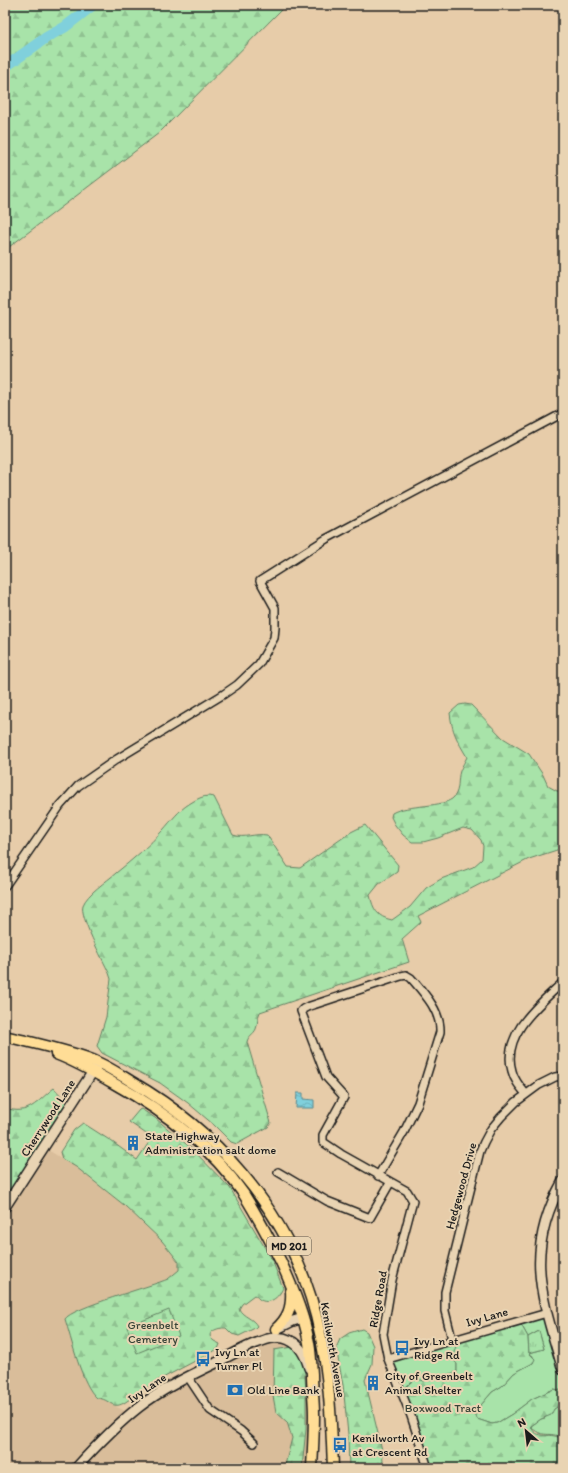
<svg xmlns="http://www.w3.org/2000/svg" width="568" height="1473" font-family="Itim,sans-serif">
<defs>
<pattern id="forest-firs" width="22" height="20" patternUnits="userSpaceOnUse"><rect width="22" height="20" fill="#a8e3a9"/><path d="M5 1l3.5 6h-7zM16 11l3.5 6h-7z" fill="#90c291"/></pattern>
<pattern id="cemetery-stones" width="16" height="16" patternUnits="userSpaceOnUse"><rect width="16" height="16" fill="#a8e3a9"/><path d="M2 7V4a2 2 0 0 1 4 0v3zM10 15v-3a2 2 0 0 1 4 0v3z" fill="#90c291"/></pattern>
<pattern id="park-tufts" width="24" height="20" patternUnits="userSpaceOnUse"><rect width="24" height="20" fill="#a8e3a9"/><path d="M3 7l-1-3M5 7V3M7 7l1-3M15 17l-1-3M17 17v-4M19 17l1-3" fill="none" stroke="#90c291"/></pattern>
<pattern id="water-waves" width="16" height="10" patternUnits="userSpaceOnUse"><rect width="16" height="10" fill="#80d0dc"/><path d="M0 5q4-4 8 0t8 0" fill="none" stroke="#6eb2bc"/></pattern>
</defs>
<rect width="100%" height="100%" fill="#e7cca9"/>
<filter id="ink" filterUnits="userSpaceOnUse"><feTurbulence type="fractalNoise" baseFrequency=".025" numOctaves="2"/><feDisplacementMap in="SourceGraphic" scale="8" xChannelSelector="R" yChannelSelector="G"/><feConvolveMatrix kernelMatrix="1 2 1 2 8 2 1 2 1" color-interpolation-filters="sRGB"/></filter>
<g filter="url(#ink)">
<path fill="#d9bd9a" d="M43,1147L76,1167L124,1205L162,1241L176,1258L180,1267L177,1273L168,1279L107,1300L66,1317L65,1319L84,1377L94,1395L97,1398L108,1400L113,1405L131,1414L247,1347L289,1340L307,1360L312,1468H5V1207Z"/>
<path fill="#a8e3a9" stroke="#628062" d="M547,1313L563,1370V1391L554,1389L532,1399L512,1414L497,1423L492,1424L477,1419L475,1412L492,1392L502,1386L514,1373L533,1363V1356L529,1353L544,1349L539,1331L528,1337L519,1321Z
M461,1337C457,1345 450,1356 457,1364V1372L425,1381L415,1379L401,1392L388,1359Z
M563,1403V1440C552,1429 545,1440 532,1428L531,1426L541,1419L545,1418L554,1409Z"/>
<path fill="url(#forest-firs)" stroke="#628062" d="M15,5H53L64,10L68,5H286L159,133L5,250V9Z
M465,704L471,705L503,738L529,754L543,775L548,786L557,791H563V848L529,859L418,916L421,922L402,939L409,962L260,1012C257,1018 258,1024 256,1029C254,1034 248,1036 247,1042L271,1123L268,1127L237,1144L231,1142L214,1125L188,1103L160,1083L102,1053L97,1046L106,1017L111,979L109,973C103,960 79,916 83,905C87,894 107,881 116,873C132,860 149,846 163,830C172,820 178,811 189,804C197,799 205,794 214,797L233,835C244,839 255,833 267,835L288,867L300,868L351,832L365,825L398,865L397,872L379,884L370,895C373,909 377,917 392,920L410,907L426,888L441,879L473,867L482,859L483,846L481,840L472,830L463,828L438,838L423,842H412L403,835L395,825L391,817L392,813C407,804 445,808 454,797C460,789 457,780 460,771C462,766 465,761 467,757C457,740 452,732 450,713L459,705Z
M54,1088L70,1106L5,1207V1108C29,1116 36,1102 54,1088Z
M141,1109L155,1118L192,1149L230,1188L272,1260L283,1288C279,1297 269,1306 259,1299C257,1297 256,1296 254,1295L242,1304L239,1309C243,1317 253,1318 257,1326L255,1328L239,1336L232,1334L226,1328C218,1327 203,1333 214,1341C216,1342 218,1343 220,1344L218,1349L155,1382L124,1403C111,1410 111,1399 97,1398C82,1386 71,1338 65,1319C71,1308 152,1286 168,1279L179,1270V1262L162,1241L124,1205L76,1167L62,1159L60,1152L74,1130L83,1123L111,1141L137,1160L152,1138L129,1122L139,1110Z
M519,1321L528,1337L529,1353L535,1359L533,1363L514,1373L502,1386L492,1392L475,1412L477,1419L492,1424L497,1423L512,1414L532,1399L554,1389L563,1391V1403L554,1409L551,1415L541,1419L531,1426C536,1442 552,1430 563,1440V1468H428L401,1392L411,1382L416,1379L425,1381L457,1372V1364C449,1357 457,1344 461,1337Z
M362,1329L367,1332L373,1346L372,1364L365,1380L382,1450L383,1461L380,1468H349L348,1434L343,1385L338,1358L337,1346L340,1339L349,1333Z
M292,1347L304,1362L306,1392V1429L302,1468H293L285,1465L292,1438L287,1422L276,1412L273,1396L274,1350Z"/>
<path fill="url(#cemetery-stones)" stroke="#628062" d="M169,1310L179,1336L137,1353L127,1327Z"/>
<path fill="url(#park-tufts)" stroke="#628062" d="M539,1331L544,1349L529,1353L528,1337Z"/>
<path fill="url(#water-waves)" stroke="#58888f" d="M297,1093H303V1099L314,1100V1108H296Z"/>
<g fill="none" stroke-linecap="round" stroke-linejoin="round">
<path stroke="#80d0dc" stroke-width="11" d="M5,67L47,37L65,27L93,5"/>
<defs>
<path id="street" d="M5,886L60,806L78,786L117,759L224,694L237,685L259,664L274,638L275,628V608L260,581L326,539L563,413
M526,1094C520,1087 514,1080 512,1071C501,1034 540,1004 563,982
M278,1172L327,1201L370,1218L390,1183
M378,1176L404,1132L418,1103L440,1032C441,1011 424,993 411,978L406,975L401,976L307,1007L303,1009L301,1011L326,1077L344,1097L323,1135V1142L341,1154L407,1191L413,1201L392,1280L383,1334L388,1359L411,1416L428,1468
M452,1339L445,1311V1292L468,1199L480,1151L484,1142L491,1129L501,1117L516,1102L539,1085L555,1077L563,1076
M388,1359L547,1313
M188,1377L210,1410L241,1431L254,1443"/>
<path id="secondary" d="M563,1181C523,1252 542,1297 563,1370
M5,1207L97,1065
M277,1329L293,1321L303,1318
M76,1468C96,1446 116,1425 139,1407C162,1389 189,1376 216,1363C231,1355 246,1346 262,1341C270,1338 281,1336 289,1340C301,1345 306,1357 309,1368"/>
<path id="primary" d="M5,1036C33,1043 62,1049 90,1059C104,1064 119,1074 132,1082C215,1130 282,1205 311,1298C328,1352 331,1411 333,1468
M56,1054C77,1062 96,1073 115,1084C164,1111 211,1147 243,1193C257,1215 269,1238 281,1262C292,1286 303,1312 308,1338C311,1350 311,1362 312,1374C312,1387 314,1401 314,1414C314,1432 313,1450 312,1468
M276,1329C288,1318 292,1308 291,1291"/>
</defs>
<use href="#street" stroke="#1c1c1c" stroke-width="10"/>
<use href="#secondary" stroke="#1c1c1c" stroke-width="12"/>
<use href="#primary" stroke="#1c1c1c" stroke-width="13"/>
<use href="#street" stroke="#e9d4b3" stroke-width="7"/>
<use href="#secondary" stroke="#e9d4b3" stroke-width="9"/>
<use href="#primary" stroke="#ffdd96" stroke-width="10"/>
</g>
</g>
<defs>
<symbol id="building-bare" viewBox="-9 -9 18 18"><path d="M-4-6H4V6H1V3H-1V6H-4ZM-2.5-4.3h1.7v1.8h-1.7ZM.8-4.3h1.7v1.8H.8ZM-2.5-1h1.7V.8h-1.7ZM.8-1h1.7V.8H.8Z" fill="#1f6fb2" stroke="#e9d4b3" stroke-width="2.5" paint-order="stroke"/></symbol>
<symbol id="bus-bare" viewBox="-9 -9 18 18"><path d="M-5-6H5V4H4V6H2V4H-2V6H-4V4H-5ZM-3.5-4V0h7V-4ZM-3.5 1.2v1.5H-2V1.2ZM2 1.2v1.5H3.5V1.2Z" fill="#1f6fb2" stroke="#e9d4b3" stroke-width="2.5" paint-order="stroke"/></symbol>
<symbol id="bank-bare" viewBox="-9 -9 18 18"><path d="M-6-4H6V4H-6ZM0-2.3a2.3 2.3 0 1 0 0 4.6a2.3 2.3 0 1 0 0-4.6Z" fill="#1f6fb2" stroke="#e9d4b3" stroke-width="2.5" paint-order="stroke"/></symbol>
</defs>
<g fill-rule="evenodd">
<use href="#building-bare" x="122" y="1132" width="22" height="22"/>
<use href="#bus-bare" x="391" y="1337" width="22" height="22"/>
<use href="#bus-bare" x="192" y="1348" width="22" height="22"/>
<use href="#building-bare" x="362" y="1372" width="22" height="22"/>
<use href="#bank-bare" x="224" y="1379" width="22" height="22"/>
<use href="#bus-bare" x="329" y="1434" width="22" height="22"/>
</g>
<g text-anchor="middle" stroke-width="4" stroke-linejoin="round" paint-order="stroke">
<rect fill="#e9d4b3" stroke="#5a5349" stroke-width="1" x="267" y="1237" width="44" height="18" rx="3"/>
<g font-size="11" font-weight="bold" fill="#1c1c1c">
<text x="289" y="1250">MD 201</text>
</g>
<g font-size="12" fill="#1c1c1c" stroke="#e9d4b3">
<text transform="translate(48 1118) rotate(-57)" y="4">Cherrywood Lane</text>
<text transform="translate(461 1186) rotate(-75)" y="4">Hedgewood Drive</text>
<text transform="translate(378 1299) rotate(-80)" y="4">Ridge Road</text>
<text transform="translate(487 1317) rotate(-16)" y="4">Ivy Lane</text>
<text transform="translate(333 1350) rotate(80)" y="4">Kenilworth Avenue</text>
<text transform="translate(147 1388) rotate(-34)" y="4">Ivy Lane</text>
</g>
<g font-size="12" fill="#1c1c1c" stroke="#e9d4b3" text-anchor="start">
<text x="145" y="1140">State Highway<tspan x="145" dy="14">Administration salt dome</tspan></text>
<text x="414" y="1345">Ivy Ln at<tspan x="414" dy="14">Ridge Rd</tspan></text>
<text x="215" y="1356">Ivy Ln at<tspan x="215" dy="14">Turner Pl</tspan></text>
<text x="385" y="1380">City of Greenbelt<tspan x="385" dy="14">Animal Shelter</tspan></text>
<text x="247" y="1394">Old Line Bank</text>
<text x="352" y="1442">Kenilworth Av<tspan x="352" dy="14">at Crescent Rd</tspan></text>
</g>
<g font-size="12" fill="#384438" stroke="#e9d4b3">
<text x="153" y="1329">Greenbelt<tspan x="153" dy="14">Cemetery</tspan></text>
<text x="443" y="1412">Boxwood Tract</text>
</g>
</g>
<rect width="568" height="1473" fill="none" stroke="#e9d4b3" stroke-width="20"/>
<rect x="10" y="10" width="548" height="1453" fill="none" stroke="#1c1c1c" stroke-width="1.5" filter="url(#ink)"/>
<g transform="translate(526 1431) rotate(332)" stroke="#e9d4b3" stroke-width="3" paint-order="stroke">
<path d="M0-3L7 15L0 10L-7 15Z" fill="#1c1c1c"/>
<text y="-6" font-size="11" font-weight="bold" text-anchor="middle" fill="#1c1c1c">N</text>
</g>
</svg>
